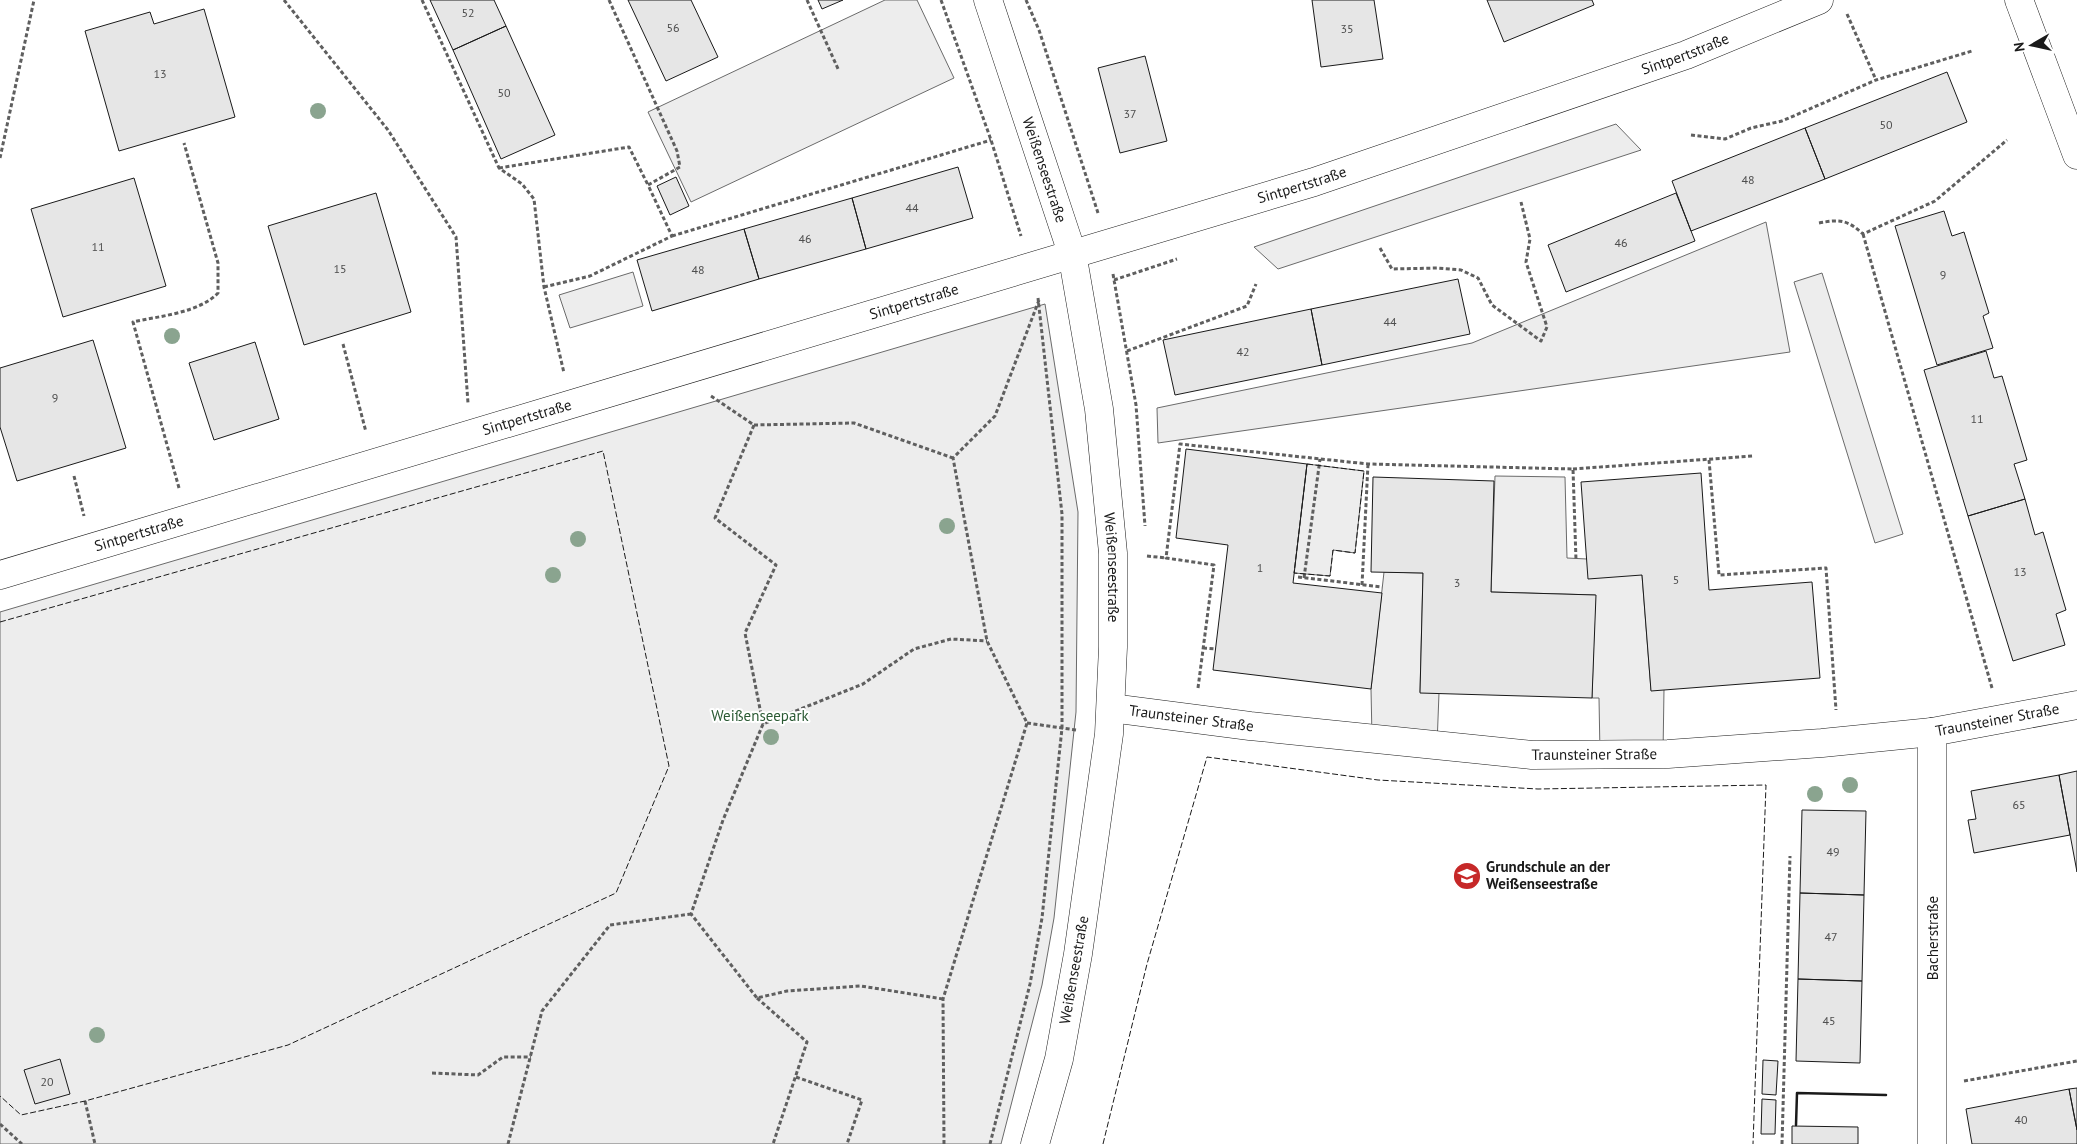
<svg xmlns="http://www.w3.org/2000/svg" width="2077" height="1144" font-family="'PT Sans',sans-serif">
<rect width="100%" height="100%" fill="#fff"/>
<path fill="#ededed" stroke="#6a6a6a" d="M885,0H917L954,78L691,202L648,112Z
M1616,124L1641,150L1278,269L1254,247Z
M1766,222L1790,352L1158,443L1157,408L1472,343Z
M633,272L643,306L570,328L559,295Z
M1822,273L1903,534L1875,543L1794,282Z
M1045,304L1078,512L1076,712L1054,918L1042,985L1001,1144H0V612Z
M1307,464L1364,471L1355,553L1333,550L1330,576L1294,573Z
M1495,476L1565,477L1567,558L1587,559L1642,575L1651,690L1664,689L1663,754H1600L1599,698H1592L1595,595L1491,592Z
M1384,572L1423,573L1420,692L1439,693L1437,745L1372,738L1371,689Z"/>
<path fill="#e6e6e6" stroke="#1a1a1a" d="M430,0H494L506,26L453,50Z
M628,0H691L718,57L666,81Z
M818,0H843L822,9Z
M1312,0H1374L1383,59L1321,67Z
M1487,0H1592L1594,5L1504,42Z
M204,9L235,117L119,151L85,31L150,12L154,24Z
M506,26L555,135L501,159L453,50Z
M1145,56L1167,141L1120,153L1098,68Z
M1947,72L1967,122L1825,179L1805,128Z
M1805,128L1825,179L1691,231L1672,181Z
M958,167L973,218L866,249L852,198Z
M676,177L689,206L670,215L657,186Z
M134,178L166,286L63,317L31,209Z
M376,193L411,312L304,345L268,226Z
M1676,193L1695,241L1566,292L1548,245Z
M852,198L866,249L759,279L744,229Z
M1944,211L1952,236L1964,232L1989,313L1983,316L1993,348L1937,365L1895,226Z
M744,229L759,279L652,311L637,260Z
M1458,279L1470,334L1322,365L1311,309Z
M1311,309L1322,365L1175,395L1163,340Z
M93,340L126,448L17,481L0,427V368Z
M255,342L279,419L214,440L189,363Z
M1986,351L1994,378L2002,376L2027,460L2014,464L2025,499L1968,516L1924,370Z
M1186,449L1307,464L1293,583L1382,593L1371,689L1213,670L1228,545L1176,538Z
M1701,473L1709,590L1812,582L1820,678L1651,691L1642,575L1588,579L1581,482Z
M1373,477L1494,481L1491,592L1596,595L1592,698L1420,693L1423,573L1371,572Z
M2025,499L2035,535L2043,532L2066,610L2056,614L2065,645L2013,661L1968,516Z
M2077,771V872L2059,775Z
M2059,775L2070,835L1974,853L1968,820L1976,819L1971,791Z
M1802,810L1866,811L1864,895L1800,893Z
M1800,893L1864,895L1862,981L1798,979Z
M1798,979L1862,981L1860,1063L1796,1061Z
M60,1059L70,1094L35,1104L24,1070Z
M1763,1060L1778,1061L1776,1095L1762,1094Z
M2077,1088V1130L2069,1089Z
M2069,1089L2077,1130V1144H1972L1966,1109Z
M1762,1099L1776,1100L1775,1134H1761Z
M1792,1126L1858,1127V1144H1792Z"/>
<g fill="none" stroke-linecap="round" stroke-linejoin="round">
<defs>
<g id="minor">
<path id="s1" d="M988,0L1072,253L1099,409L1113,553V647L1109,734L1078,954L1059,1059L1035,1144"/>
<path id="s2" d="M0,575L1314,182L1686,55L1819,0"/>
<path id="s3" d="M1111,708L1250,726L1532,755L1668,754L1822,743L1932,732L2077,705"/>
<path d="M1932,732V1144"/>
</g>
<path id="primary" d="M2019,0L2077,155"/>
</defs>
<use href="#minor" stroke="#1a1a1a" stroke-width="29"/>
<use href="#primary" stroke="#1a1a1a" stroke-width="29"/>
<path stroke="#5f5f5f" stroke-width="3" stroke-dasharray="4 2.5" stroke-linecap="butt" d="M284,0L388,130L456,237L468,403
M422,0L499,168L522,184L534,199L544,287L564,373
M807,0L839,71
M941,0L991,140L1021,236
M1026,0L1039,30L1098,213
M1847,14L1876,80
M1691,135L1725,139L1751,128L1782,121L1876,80L1972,51
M0,158L34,0
M499,168L629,147L648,185
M1819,223C1840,219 1848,220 1863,234L1935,201L2007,140
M1863,234L1992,688
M672,236L991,140
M1380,248L1392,269L1437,268L1461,270L1478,278L1492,305L1541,341L1547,327L1526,262L1530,239L1521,202
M1113,274L1136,405L1145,526
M1114,280L1177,259
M544,287L590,276L672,236L648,185L680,167L677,151L609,0
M343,344L366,432
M1127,351L1247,306L1256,284
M711,396L754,425L715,518L776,565L745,633L763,724
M754,425L854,423L953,458
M1709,460L1719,575L1826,568L1836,710
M1573,469L1753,456
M74,476L84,516
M179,488L133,322C159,316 199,313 218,293V263L184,143
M1147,556L1166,558
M1298,577L1382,587
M1304,578L1320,459
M1362,585L1368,464
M1203,648L1216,649
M1198,688L1214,565L1166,558L1180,444L1368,464L1573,469L1576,560
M1027,723L1076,730
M757,998L807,1042L773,1144
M943,999L861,986L787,991L757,998L691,914L723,820L763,724L863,684L914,649L951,639L987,641
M432,1073L478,1075L503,1057H531
M796,1077L862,1100L847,1144
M1964,1081L2077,1061
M85,1101L95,1144
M0,1124L22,1144
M508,1144L542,1011L610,925L691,914
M944,1144L943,999L1027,723L987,641L953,458L995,416L1039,300
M990,1144L1030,984L1042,918L1062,728V514L1038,298
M1782,1144L1790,856"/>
<use href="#minor" stroke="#fff" stroke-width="28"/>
<use href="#primary" stroke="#fff" stroke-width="28"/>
<path stroke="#1a1a1a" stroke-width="1" stroke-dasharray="6 2.5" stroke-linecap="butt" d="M1307,464L1364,471L1355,553L1333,550L1330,576L1294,573Z
M0,622L603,451L669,766L616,893L288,1045L85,1101L21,1115L0,1096
M1103,1144L1147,964L1207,757L1378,780L1538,789L1766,785L1753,1144"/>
<path stroke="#1a1a1a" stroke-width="2.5" d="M1796,1125L1797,1093L1886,1095"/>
</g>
<g fill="#8aa48f">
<circle cx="318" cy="111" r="8"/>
<circle cx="172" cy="336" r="8"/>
<circle cx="947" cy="526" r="8"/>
<circle cx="578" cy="539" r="8"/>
<circle cx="553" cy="575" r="8"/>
<circle cx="771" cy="737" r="8"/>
<circle cx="1850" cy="785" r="8"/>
<circle cx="1815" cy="794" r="8"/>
<circle cx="97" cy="1035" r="8"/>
</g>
<defs>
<symbol id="school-disc" viewBox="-11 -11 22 22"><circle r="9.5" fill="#c62828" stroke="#fff"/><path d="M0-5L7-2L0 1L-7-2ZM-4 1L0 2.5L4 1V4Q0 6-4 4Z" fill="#fff"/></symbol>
</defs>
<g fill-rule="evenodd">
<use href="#school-disc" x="1451" y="860" width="32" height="32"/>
</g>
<g text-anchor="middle" stroke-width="4" stroke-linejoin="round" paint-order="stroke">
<g font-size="12" fill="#4d4d4d">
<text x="468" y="17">52</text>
<text x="673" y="32">56</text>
<text x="1347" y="33">35</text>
<text x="160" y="78">13</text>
<text x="504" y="97">50</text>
<text x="1130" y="118">37</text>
<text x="1886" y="129">50</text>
<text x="1748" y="184">48</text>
<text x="912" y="212">44</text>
<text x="805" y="243">46</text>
<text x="1621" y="247">46</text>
<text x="98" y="251">11</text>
<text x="340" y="273">15</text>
<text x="698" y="274">48</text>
<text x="1943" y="279">9</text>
<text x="1390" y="326">44</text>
<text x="1243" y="356">42</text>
<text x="55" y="402">9</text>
<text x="1977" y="423">11</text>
<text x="1260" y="572">1</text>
<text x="2020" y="576">13</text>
<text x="1676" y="584">5</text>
<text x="1457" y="587">3</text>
<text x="2019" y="809">65</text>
<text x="1833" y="856">49</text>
<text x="1831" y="941">47</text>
<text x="1829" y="1025">45</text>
<text x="47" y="1086">20</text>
<text x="2021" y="1124">40</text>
</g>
<g font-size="15" fill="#1a1a1a" stroke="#fff">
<text dy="5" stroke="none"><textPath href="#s2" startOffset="1764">Sintpertstraße</textPath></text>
<text dy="5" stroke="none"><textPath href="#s1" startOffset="179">Weißenseestraße</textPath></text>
<text dy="5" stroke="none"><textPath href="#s2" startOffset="1359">Sintpertstraße</textPath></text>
<text dy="5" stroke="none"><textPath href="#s2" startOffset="954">Sintpertstraße</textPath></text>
<text dy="5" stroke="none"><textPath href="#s2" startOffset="550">Sintpertstraße</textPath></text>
<text dy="5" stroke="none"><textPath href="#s2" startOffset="145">Sintpertstraße</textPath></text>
<text dy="5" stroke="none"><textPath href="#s1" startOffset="584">Weißenseestraße</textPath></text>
<text dy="5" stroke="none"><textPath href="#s3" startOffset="81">Traunsteiner Straße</textPath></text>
<text dy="5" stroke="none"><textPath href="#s3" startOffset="891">Traunsteiner Straße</textPath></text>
<text dy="5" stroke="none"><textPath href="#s3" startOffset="486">Traunsteiner Straße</textPath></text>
<text transform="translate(1933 938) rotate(-90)" y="5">Bacherstraße</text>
<text transform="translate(1074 970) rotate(-80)" y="5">Weißenseestraße</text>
</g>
<g font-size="15" fill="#2b5a34" stroke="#fff">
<text x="760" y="721">Weißenseepark</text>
</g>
<g font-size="15" font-weight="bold" fill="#1a1a1a" stroke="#fff" text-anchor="start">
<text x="1486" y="872">Grundschule an der<tspan x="1486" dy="17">Weißenseestraße</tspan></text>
</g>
</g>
<g transform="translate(2032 45) rotate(261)" stroke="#ffffff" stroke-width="4" paint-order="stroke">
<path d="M0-4L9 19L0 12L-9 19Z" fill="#1a1a1a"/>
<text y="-8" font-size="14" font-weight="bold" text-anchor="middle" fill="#1a1a1a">N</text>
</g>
</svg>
